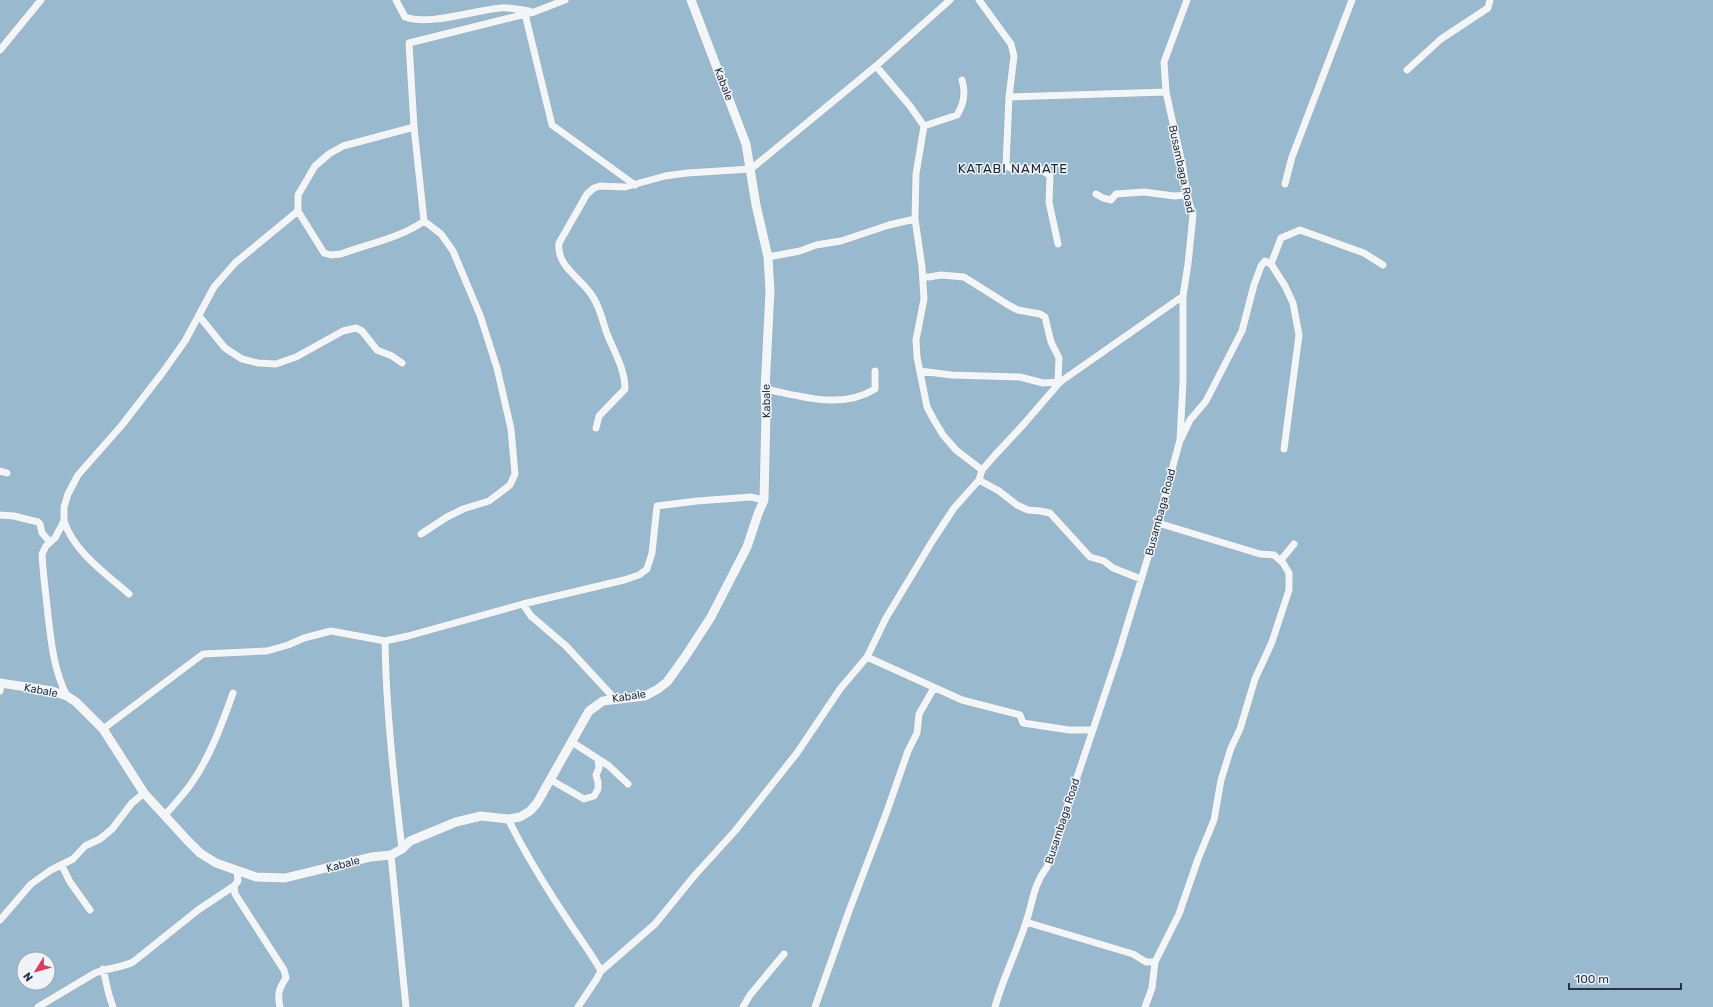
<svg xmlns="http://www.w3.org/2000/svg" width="1713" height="1007" font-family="Rubik,sans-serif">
<rect width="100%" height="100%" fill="#e0e5ea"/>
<path fill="#98b9ce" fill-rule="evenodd" d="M0,0H1713V1007H0ZM24,959H48V983H24Z"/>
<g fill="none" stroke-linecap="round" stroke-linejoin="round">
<defs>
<path id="minor" d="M396,0L405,17C430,26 474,10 501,8C510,7 521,10 529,11
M979,0L1011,44L1014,56L1009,97L1006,165L1010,168L1042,170L1050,176L1049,202L1058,244
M525,14L552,125L635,185
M0,50L41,0
M876,66L910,106L924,126L916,174L915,219L922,267L924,299L916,340L917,357L927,407L934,420L943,435L956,450L982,470
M1407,70L1441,39L1488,8L1490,0
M1009,97L1166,92
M924,126L957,115C964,104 966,93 962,80
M414,127L343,146L329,154L315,166L298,195V211L324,253L331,255L341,254C367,244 401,238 424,221
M1285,184L1292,157L1352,0
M1096,194L1103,198L1111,200L1116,194L1144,192L1174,196L1187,195
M768,257L800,251L816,245L841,241L889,225L915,219
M1271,264L1281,238L1300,230L1364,253L1383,265
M923,277H929L941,275L964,277L1010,306L1018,310L1040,314L1045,317L1051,342L1059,358L1058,381
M199,316L225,348L242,359L258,363L276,364L296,357L343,331L356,328L362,331L377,350L392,356L402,363
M920,371L951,375L1020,377L1043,383L1060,382
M765,389C801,396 841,410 875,389V371
M596,428L599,416L625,389C625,368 613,350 606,331C602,319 600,308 593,297C582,278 556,267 559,243L587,194L594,188L600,186L625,187L665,176L687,173L751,169L876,66L950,0
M1181,439L1190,420L1206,401L1242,331L1254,285L1261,266L1265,261L1271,264L1285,286L1293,303L1299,335L1284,449
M0,471L7,473
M979,480L999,491L1017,505L1028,510L1040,511L1050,513L1090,557L1104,561L1113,568L1141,579
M0,515L14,516L38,522L40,524L42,533L50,542
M64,521C74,552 105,573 129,594
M421,534L447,517L463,509L489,501L510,485L515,474L511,429L497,368L480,315L453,251L441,234L424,221L414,127L409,43L534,12L565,0
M1281,560L1294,544
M523,604L531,616L566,646L615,699
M385,641C386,710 394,780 402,849
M867,657L962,700L1020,715L1023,723L1069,730H1092
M0,691L1,683
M67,696C54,671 51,642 48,615C46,595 43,574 42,554L46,546L55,538L64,521V507L68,494L78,475L122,425L163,372L185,341L214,287L235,263L298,211
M103,729L203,654L267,651L288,645L304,638L331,631L385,641L408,636L523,604L624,580L639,575L647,569L652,553L657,506L697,501L751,497L764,500
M572,742L609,766L628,784
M551,780L584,799L594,796L598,789V782L596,775L599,768L598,759
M165,815C174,805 183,795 191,784C210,757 222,724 233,693
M508,819C526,855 547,889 569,922C580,939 591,953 601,971
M391,855L406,1007
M62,866L70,882L90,910
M237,871L238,881L234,886L235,894L284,970L286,978C279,988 277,995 280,1007
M0,920L31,884L51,870L73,859L85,846L100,839L112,829L132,803L144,793
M1026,922L1133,954L1146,962H1155L1152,988L1145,1007
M1155,962L1179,914L1198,859L1214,820L1221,780L1231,748L1240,729L1255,679L1272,642L1289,590V573L1283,563L1274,555L1260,554L1158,523
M103,969L109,995L113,1007
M38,1007L95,973C107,968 121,968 133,962L198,910L234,886
M578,1007L596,980L601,971L655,924L695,875L735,831L797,753L840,689L867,657L886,618L933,540L954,508L979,480L982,470L995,455L1023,425L1060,382L1183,296
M743,1007L750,995L784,954
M815,1007L849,911L886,814L908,751L917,733L919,714L934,688
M995,1007C1003,978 1017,951 1026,922C1033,902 1033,885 1047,867L1118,655L1152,544L1180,440L1183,382V296L1188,264L1193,215L1187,195L1183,168L1166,92L1164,62L1187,0"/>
<path id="tertiary" d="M0,683L52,691L67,696L76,702L103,729L144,793L187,840L200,853L216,863L256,877L285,878L371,857L391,855L402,849L410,841L456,822L481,816L508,819L520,817L530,811L537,803L589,711L603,701L645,696L658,689L667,682L685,657L711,617L747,547L758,514L764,500L766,412L765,389L770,291L768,257L756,205L746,144L691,0"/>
</defs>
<use href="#minor" stroke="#a5adb5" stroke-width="8"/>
<use href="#tertiary" stroke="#a5adb5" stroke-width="10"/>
<use href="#minor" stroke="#f3f6f8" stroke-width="7"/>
<use href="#tertiary" stroke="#f3f6f8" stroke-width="9"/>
</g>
<g text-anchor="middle" stroke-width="3" stroke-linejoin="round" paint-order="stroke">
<g font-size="11" fill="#273544" stroke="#f0f4f8">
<text transform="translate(724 84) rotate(69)" y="4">Kabale</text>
<text transform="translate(1182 169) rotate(78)" y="4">Busambaga Road</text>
<text transform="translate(766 401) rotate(-91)" y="4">Kabale</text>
<text transform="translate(1160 512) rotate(-75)" y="4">Busambaga Road</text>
<text transform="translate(41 690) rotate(11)" y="4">Kabale</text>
<text transform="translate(629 696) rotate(-9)" y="4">Kabale</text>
<text transform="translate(1062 821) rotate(-72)" y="4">Busambaga Road</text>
<text transform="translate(343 864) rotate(-15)" y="4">Kabale</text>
</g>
<g font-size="13" letter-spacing="1" fill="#192634" stroke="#f0f4f8">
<text x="1013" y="173">KATABI NAMATE</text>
</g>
</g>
<g transform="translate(36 971) rotate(233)"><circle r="19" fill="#f0f4f8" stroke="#a0a8b0"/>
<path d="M0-3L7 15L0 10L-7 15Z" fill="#db3a66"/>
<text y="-6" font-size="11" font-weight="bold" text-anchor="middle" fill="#273544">N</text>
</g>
<path d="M1569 983v6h112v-6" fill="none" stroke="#273544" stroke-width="2"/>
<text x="1575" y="983" font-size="12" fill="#273544" stroke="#f0f4f8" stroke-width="3" paint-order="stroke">100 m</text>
</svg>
